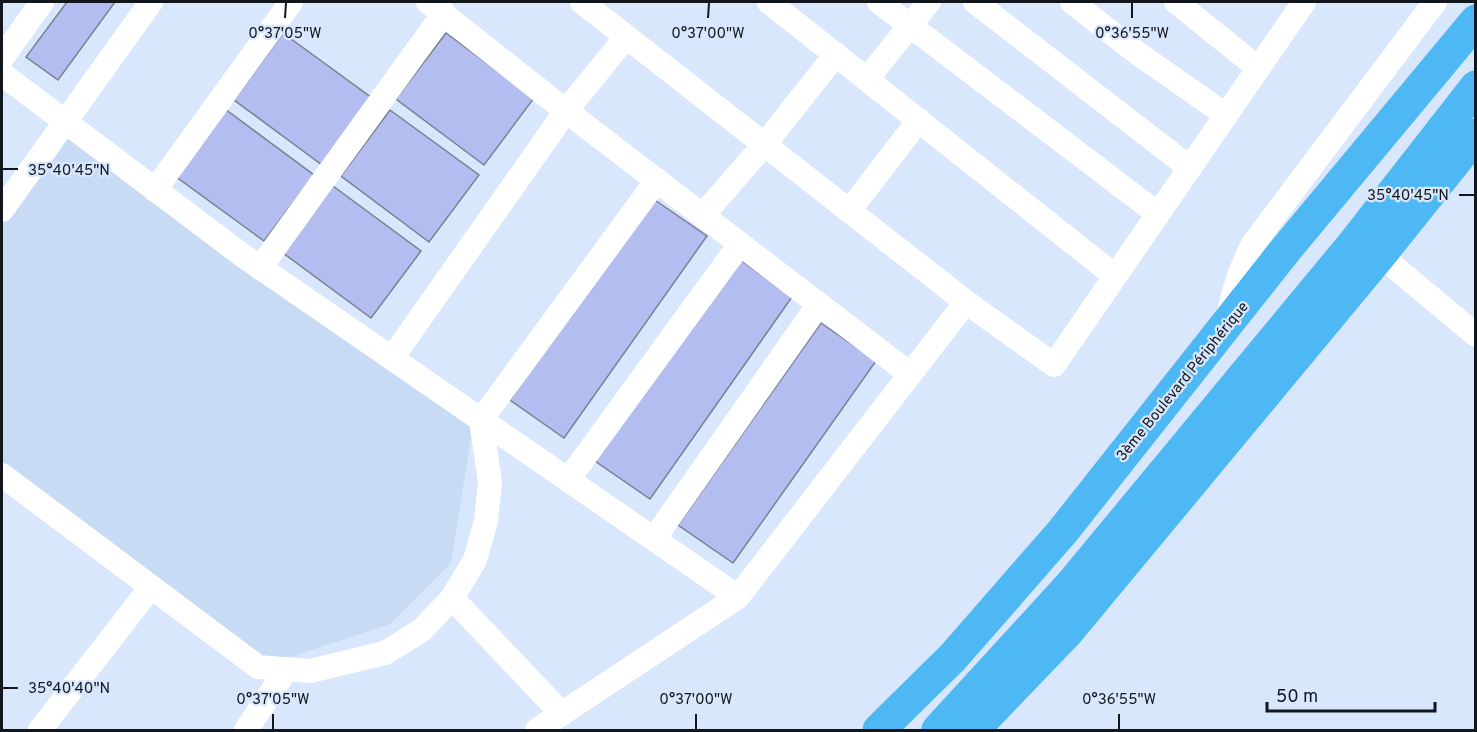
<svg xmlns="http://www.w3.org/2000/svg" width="1477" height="732" font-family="Overpass,sans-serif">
<rect width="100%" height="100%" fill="#d8e7fb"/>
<path fill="#c8dbf5" d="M66,133L473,425L451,563L390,624L272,663L2,467V223Z"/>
<path fill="#b3bdef" stroke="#7b7f94" stroke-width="1.5" d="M67,2H115L58,80L26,57Z
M283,33L372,98L322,165L234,100Z
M446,33L534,98L484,165L396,99Z
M225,109L314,175L264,241L175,176Z
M390,110L479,175L429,242L341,176Z
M333,186L421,251L371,318L283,253Z
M652,198L707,236L564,438L510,400Z
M738,258L792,297L650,499L595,461Z
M821,323L876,361L733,563L678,525Z"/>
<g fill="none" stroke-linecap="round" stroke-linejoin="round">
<path stroke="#fff" stroke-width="24" d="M428,2L566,111L910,374
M582,2L966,302L1054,365L1304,2
M769,2L1115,276
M879,2L1158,214
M975,2L1190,168
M1072,2L1140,55L1226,115
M1176,2L1258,68
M2,58L42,2
M2,74L242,255L738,597
M867,79L929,2
M155,190L291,2
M2,210L151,2
M849,211L919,120
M703,215L764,145L836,54
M1380,255L1476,335
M260,268L444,13
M1228,320C1232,293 1240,269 1253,244L1435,2
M392,358L566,111L626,37
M2,475L258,667L310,671L385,653L422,630L452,598L475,560L486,521L490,482L481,420L657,180
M568,480L740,244
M654,539L819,304
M452,598L562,714
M40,730L151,587
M246,730L287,669
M537,730L738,597L966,302"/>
<path stroke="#4db8f3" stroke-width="33" d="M879,730L953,657L1063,531L1287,248L1476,21
M938,730L1070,586L1355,242L1476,87
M973,730L1068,631L1380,255L1476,135"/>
</g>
<path fill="none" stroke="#12171e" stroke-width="2" d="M285,18L286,3M708,18L709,3M1132,18V3M3,169H18M1459,195H1474M3,688H18M273,729V714M696,729V714M1119,729V714"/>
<g text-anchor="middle" stroke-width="4.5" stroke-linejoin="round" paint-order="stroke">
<g font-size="15" fill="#12171e" stroke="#d8e7fb">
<text transform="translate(1182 381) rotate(-51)" y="5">3ème Boulevard Périphérique</text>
</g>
</g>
<g font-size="15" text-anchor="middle" fill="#12171e" stroke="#d8e7fb" stroke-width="4.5" stroke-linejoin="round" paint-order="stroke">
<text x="285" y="38">0°37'05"W</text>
<text x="708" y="38">0°37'00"W</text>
<text x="1132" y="38">0°36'55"W</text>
<text x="69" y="175">35°40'45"N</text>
<text x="1408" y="200">35°40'45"N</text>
<text x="69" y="693">35°40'40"N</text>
<text x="273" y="704">0°37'05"W</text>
<text x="696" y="704">0°37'00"W</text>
<text x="1119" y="704">0°36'55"W</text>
</g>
<rect width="1477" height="732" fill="none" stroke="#12171e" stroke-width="6"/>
<path d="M1267 702v9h168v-9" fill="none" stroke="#12171e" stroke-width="3"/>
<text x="1276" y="702" font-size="18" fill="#12171e" stroke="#d8e7fb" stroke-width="4.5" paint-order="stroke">50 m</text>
</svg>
